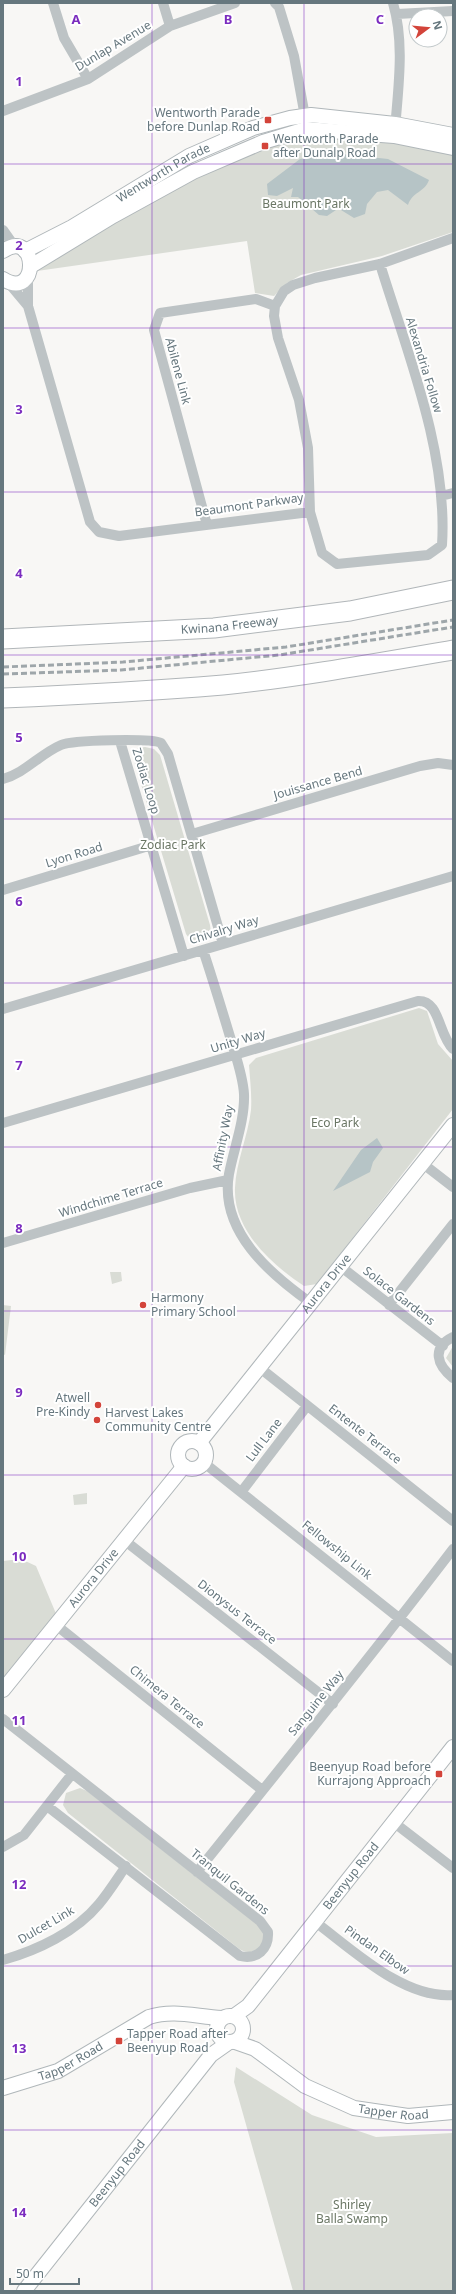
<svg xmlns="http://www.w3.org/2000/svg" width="456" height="2294" font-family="'Noto Sans',sans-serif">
<rect width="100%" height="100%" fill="#f8f7f5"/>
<path fill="#d9dcd5" d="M301,135H360L453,152V232L382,256L301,275L287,283L274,296L255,293L247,241L37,271L42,264L201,172Z
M145,747L154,749L160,755L210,925L211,933L203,942L191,941L186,934L135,764L134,753L138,748Z
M419,1008L427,1011L438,1044L453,1061V1109L317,1284L304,1286C272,1265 233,1230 235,1188C236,1162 248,1136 251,1110C252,1095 250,1080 249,1065L256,1058Z
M110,1272H121L122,1281L112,1284Z
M3,1305L11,1306L5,1355L3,1354Z
M453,1346V1367L446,1358Z
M87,1493V1504L74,1505L73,1495Z
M21,1559L36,1566L57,1616L3,1685V1561Z
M80,1788L87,1791L258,1925L264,1933L262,1946C253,1952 247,1955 238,1948L68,1813L63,1805L66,1793Z
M236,2067L312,2115L376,2137L453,2133V2291H293L234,2082Z"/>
<path fill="#b6c4c6" d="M333,153L388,159L429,180C425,192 412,192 408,205L388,190L377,192L367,204L365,214L354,218L341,210H336L327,216L319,215L298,197H291L293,188L277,196L268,195L267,184L300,159Z
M377,1138L383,1148L373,1162L370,1172L333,1191L361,1150Z"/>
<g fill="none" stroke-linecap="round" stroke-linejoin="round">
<defs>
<g id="secondary">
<path d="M3,251C38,227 40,302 3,279"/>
<path id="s1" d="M25,251L72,227L189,156L253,128L290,118L311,115L395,124L453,135"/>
<path d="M31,266L113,216L193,172L263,142L306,129L394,136L453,148"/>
<circle cx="192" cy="1455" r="14"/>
<path id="s2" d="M199,1443L453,1125"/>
<path id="s3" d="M3,1690L184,1466"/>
<circle cx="230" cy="2029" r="13"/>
<path id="s4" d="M234,2016L248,2006L453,1747"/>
<path id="s5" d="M235,2042L255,2049L305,2086L354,2108L408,2116L453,2112"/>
<path id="s6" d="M3,2088L58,2071L149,2017C174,2009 197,2017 222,2018"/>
<path id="s7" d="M24,2291L211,2055L228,2043"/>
</g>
<g id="highway">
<path id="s8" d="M3,639L214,628L350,611L453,590"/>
<path d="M3,698C76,695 150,691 223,685C300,677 377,663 453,650"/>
</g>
</defs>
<use href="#secondary" stroke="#b0b7ba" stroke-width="16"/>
<use href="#highway" stroke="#b1b6b9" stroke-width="21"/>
<path stroke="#bdc3c5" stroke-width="10" d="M53,3L64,38L88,79
M163,3L170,26
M275,3L279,7L294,56L306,122
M393,3C405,44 398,88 395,130
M397,14L453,11
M3,111L88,79L170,26L235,3
M3,230L15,247
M380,264C407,352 448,452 442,545L428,555L337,564L322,553L310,512L308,448L299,400L278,338L274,316L275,306L284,291L293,285L315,278L380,264L453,238
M28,275V306L90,522L99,532L119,536L310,512
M7,281L28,306
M441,496L453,493
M207,525L154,330L160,313L256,299L275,306
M120,741L184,956
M3,779C25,773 40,754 61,745C72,740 151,738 161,743L168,754L223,944
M192,834L420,766L438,763L453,765
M3,890L152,845
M203,950C213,980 222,1010 231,1040C236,1057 243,1076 244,1094C245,1120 234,1148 229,1174C219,1231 270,1274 311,1303
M3,1009L453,876
M3,1123L418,1001C440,1000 438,1034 453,1049
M422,1163L453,1187
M3,1243L190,1188L228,1180
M340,1266L443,1346
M389,1305L453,1224
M453,1337C431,1348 437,1365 453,1378
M260,1368L453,1521
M203,1462L453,1661
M242,1491L307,1406
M124,1540L333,1704
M56,1625L262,1790
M3,1719L260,1921L268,1932C269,1949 257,1960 240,1956L47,1806
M392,1821L453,1868
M3,1847L24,1835L72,1774
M197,1872C283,1765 370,1658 453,1549
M314,1921C352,1949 403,1999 453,1995
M3,1960C38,1950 76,1932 99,1904C109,1892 117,1879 126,1866"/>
<use href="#secondary" stroke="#fff" stroke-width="14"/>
<use href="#highway" stroke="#fff" stroke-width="19"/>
<path stroke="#9ea6aa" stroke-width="3" stroke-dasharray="6 3" stroke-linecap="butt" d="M3,667L123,662L286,647L453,620
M3,674L121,670L279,655L453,627"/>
</g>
<path fill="none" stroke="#7b2cbf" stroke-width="1" stroke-opacity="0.55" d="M152,3V2291M304,3V2291M3,164H453M3,328H453M3,492H453M3,655H453M3,819H453M3,983H453M3,1147H453M3,1311H453M3,1475H453M3,1639H453M3,1802H453M3,1966H453M3,2130H453"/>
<g fill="#d3443a" stroke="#fff" stroke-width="1.5">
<rect x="264" y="116" width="8" height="8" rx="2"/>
<rect x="261" y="142" width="8" height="8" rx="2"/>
<circle cx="143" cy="1305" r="4"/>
<circle cx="98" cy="1405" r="4"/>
<circle cx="97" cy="1420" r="4"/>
<rect x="435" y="1770" width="8" height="8" rx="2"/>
<rect x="115" y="2037" width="8" height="8" rx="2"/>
</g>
<g text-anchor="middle" stroke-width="4" stroke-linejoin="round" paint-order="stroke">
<g font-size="12" fill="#66777e" stroke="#fff">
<text transform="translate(113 46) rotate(-31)" y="4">Dunlap Avenue</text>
<text dy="4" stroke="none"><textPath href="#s1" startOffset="159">Wentworth Parade</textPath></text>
<text transform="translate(424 365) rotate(73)" y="4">Alexandria Follow</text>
<text transform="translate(178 371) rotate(75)" y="4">Abilene Link</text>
<text transform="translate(249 505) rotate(-8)" y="4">Beaumont Parkway</text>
<text dy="4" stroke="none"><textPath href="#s8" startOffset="227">Kwinana Freeway</textPath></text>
<text transform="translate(146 781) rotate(73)" y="4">Zodiac Loop</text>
<text transform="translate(318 783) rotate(-16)" y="4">Jouissance Bend</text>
<text transform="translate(74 855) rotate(-17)" y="4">Lyon Road</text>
<text transform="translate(224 930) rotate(-17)" y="4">Chivalry Way</text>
<text transform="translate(238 1041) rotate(-17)" y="4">Unity Way</text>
<text transform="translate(223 1138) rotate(-79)" y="4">Affinity Way</text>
<text transform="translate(111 1198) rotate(-17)" y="4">Windchime Terrace</text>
<text dy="4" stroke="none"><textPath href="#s2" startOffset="204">Aurora Drive</textPath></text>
<text transform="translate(399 1296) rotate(38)" y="4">Solace Gardens</text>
<text transform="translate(365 1434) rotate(38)" y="4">Entente Terrace</text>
<text transform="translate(264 1440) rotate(-53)" y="4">Lull Lane</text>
<text transform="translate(337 1550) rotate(39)" y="4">Fellowship Link</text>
<text dy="4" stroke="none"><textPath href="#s3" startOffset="144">Aurora Drive</textPath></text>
<text transform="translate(237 1612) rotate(38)" y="4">Dionysus Terrace</text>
<text transform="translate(167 1697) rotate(39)" y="4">Chimera Terrace</text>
<text transform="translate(316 1703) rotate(-51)" y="4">Sanguine Way</text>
<text dy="4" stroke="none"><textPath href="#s4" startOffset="183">Beenyup Road</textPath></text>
<text transform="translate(230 1882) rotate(39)" y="4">Tranquil Gardens</text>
<text transform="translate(46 1925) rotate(-30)" y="4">Dulcet Link</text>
<text transform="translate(377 1950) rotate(35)" y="4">Pindan Elbow</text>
<text dy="4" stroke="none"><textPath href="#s6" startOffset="73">Tapper Road</textPath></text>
<text dy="4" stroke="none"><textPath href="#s5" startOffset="177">Tapper Road</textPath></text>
<text dy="4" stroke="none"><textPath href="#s7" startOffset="150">Beenyup Road</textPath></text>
</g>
<g font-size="12" fill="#66777e" stroke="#fff" text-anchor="start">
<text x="260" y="117" text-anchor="end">Wentworth Parade<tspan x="260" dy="14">before Dunlap Road</tspan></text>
<text x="273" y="143">Wentworth Parade<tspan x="273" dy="14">after Dunalp Road</tspan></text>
<text x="151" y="1302">Harmony<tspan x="151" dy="14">Primary School</tspan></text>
<text x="90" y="1402" text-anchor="end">Atwell<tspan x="90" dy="14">Pre-Kindy</tspan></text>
<text x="105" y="1417">Harvest Lakes<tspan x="105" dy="14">Community Centre</tspan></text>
<text x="431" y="1771" text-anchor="end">Beenyup Road before<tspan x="431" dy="14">Kurrajong Approach</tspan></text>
<text x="127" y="2038">Tapper Road after<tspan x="127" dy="14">Beenyup Road</tspan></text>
</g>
<g font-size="12" fill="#6a7664" stroke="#fff">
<text x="306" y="208">Beaumont Park</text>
<text x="173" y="849">Zodiac Park</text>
<text x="335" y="1127">Eco Park</text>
<text x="352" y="2209">Shirley<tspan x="352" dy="14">Balla Swamp</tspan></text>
</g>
</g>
<g font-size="13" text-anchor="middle" font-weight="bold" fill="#7b2cbf" stroke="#fff" stroke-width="4" stroke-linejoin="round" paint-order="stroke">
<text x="76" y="24">A</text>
<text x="228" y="24">B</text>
<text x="380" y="24">C</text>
<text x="19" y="86">1</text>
<text x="19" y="250">2</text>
<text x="19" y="414">3</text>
<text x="19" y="578">4</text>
<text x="19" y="742">5</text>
<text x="19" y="906">6</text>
<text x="19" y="1070">7</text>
<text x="19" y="1233">8</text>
<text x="19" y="1397">9</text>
<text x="19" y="1561">10</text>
<text x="19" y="1725">11</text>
<text x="19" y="1889">12</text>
<text x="19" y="2053">13</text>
<text x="19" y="2217">14</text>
</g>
<rect width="456" height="2294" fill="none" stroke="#66777e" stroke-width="8"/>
<g transform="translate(428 28) rotate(74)"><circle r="19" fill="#ffffff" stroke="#c2c9cb"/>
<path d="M0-3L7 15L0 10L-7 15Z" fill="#d3443a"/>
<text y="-6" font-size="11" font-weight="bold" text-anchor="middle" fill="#66777e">N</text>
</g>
<path d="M10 2278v6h69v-6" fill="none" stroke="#66777e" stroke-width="2"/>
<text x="16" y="2278" font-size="12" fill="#66777e" stroke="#ffffff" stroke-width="3" paint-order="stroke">50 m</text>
</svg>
